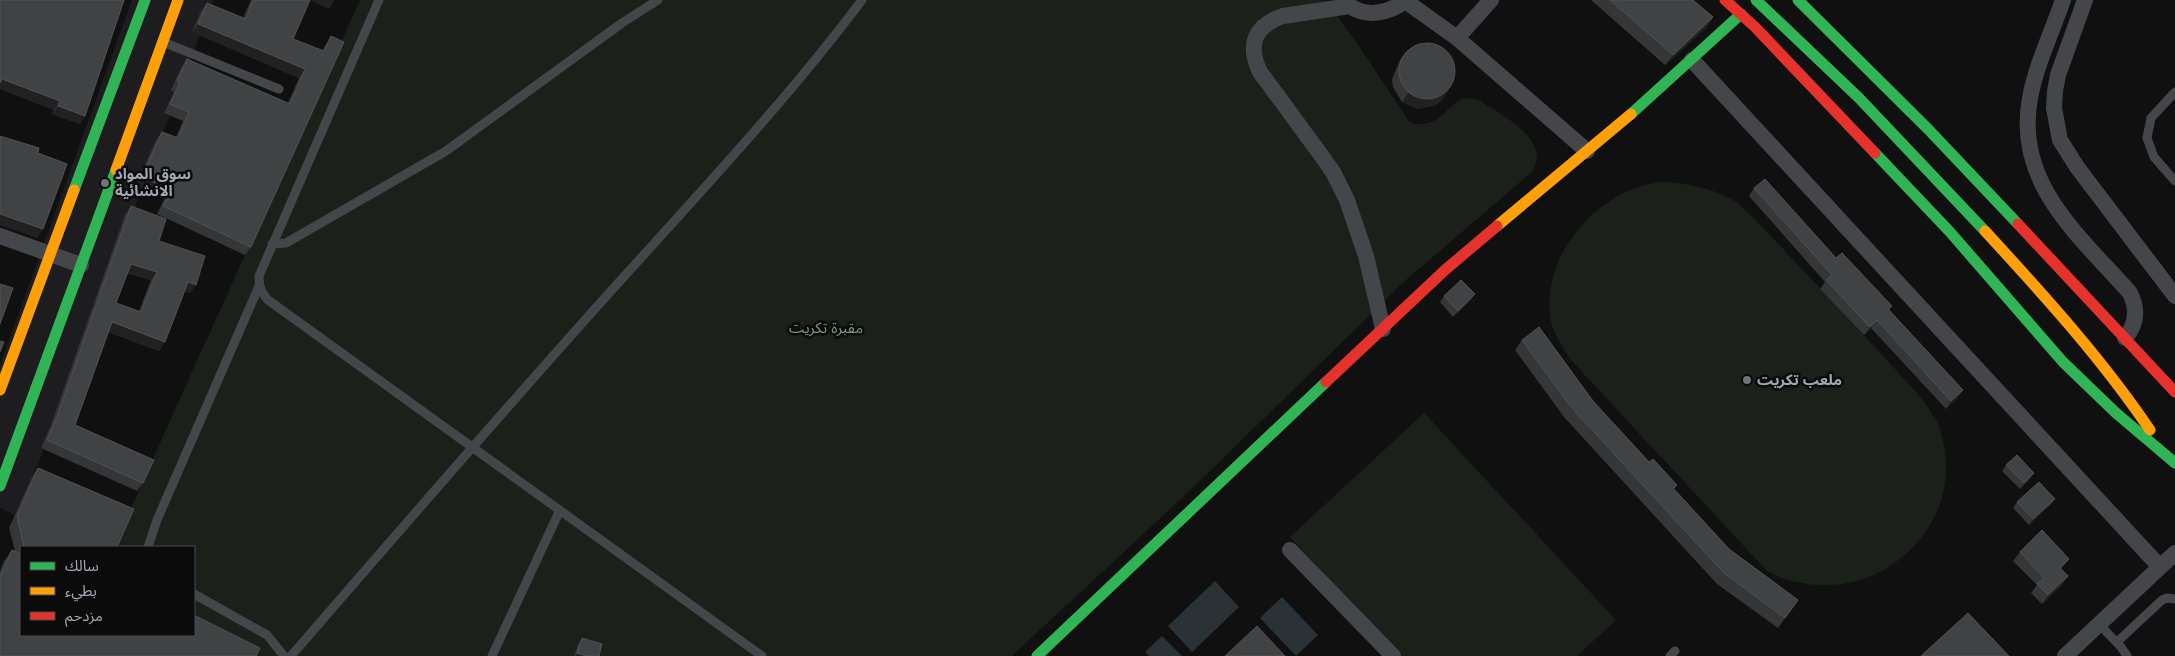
<svg xmlns="http://www.w3.org/2000/svg" width="2175" height="656" font-family="'Varela Round','Noto Sans Arabic',sans-serif">
<rect width="100%" height="100%" fill="#101011"/>
<path fill="#1d1d1f" d="M132,0H213L18,517L0,508V365Z"/>
<path fill="#1b201b" d="M360,0H1326L1357,43L1408,120L1414,124C1421,124 1428,124 1434,121C1451,112 1455,92 1479,100C1499,114 1533,129 1537,155C1537,160 1535,166 1533,171L1406,280L1181,499L1012,656H253L257,646L194,614V547H114C194,364 279,183 360,0Z
M1660,182C1688,183 1714,188 1738,203C1760,223 1780,246 1801,268C1829,298 1858,328 1886,359C1903,379 1927,400 1938,424C1942,433 1944,444 1945,453C1951,501 1927,543 1887,568C1853,590 1803,590 1768,572L1570,359C1563,347 1554,335 1551,321C1539,257 1598,189 1660,182Z
M1424,413L1616,620L1577,656H1400L1290,537Z"/>
<path fill="#2a3236" d="M1215,581L1239,607L1192,652L1168,626Z
M1282,597L1318,635L1296,656L1260,618Z
M1162,636L1182,656H1149L1145,652Z"/>
<g fill="none" stroke-linecap="round" stroke-linejoin="round">
<path stroke="#454649" stroke-width="9" d="M379,0L259,276C259,287 261,292 268,300L762,656
M163,42L279,89
M2175,92L2151,118L2147,138L2154,157L2175,181
M272,244L286,243L446,151L622,23L658,0
M148,547L157,520L259,286
M194,594L267,635L284,656
M2099,624L2121,647L2127,656
M2117,642L2162,600L2167,598L2175,599
M291,656C394,537 497,418 602,301C690,203 783,105 862,0
M492,656L560,510
M1670,656L1675,651"/>
<path stroke="#454649" stroke-width="16" d="M1404,0L1457,38L1587,151
M2063,0C2052,32 2036,65 2030,98C2014,183 2079,235 2130,293C2138,309 2137,324 2125,338
M2085,0L2058,75L2055,91L2054,108L2060,140L2077,167L2175,296
M1457,38L1491,0
M1692,60L2160,567
M0,236L81,265
M1383,329L1366,256L1347,200L1333,172L1321,155L1260,72C1247,45 1254,26 1283,16L1350,6C1367,18 1389,13 1405,1
M1290,550L1393,656
M2065,656L2175,553"/>
<path stroke="#30b455" stroke-width="11" d="M1756,0L1859,98L1985,231
M1798,0L1928,129L2018,224
M1631,114L1741,14
M1875,153L1950,232L2063,362L2116,413L2175,463
M74,190L145,0
M0,486L116,170
M1037,656L1326,382"/>
<path stroke="#ff9f0a" stroke-width="11" d="M116,170L178,0
M1497,226L1631,114
M1985,231C2043,294 2102,359 2150,430
M0,390L74,190"/>
<path stroke="#e5322d" stroke-width="11" d="M1725,0L1755,27L1875,153
M2018,224L2175,392
M1326,382L1445,270L1497,226"/>
</g>
<path fill="#343637" fill-rule="evenodd" d="M126,0L123,3L85,116L80,124L52,114L54,110L0,89Z
M251,0H310L293,39L322,51L331,36L251,247L245,255L157,214L165,198L136,186L156,140L162,132L176,137L183,121L164,113L174,92L171,90L181,68L187,59L288,103L299,78L192,32L201,11L207,3L243,18Z
M1591,0H1693L1713,17L1706,28L1665,65Z
M1405,53L1443,99L1436,105L1418,109L1402,102L1393,87L1392,79L1399,62Z
M1754,188L1892,306L1889,310L1963,390L1957,398L1946,409L1871,328L1864,335L1820,289L1825,282L1749,196Z
M131,206L159,241L190,293L184,291L165,342L159,351L108,332L75,425L143,483L137,491L41,448L51,425L125,215ZM127,273L151,280L139,311L116,303Z
M1444,296L1471,300L1453,317L1440,302Z
M1522,340L1593,401L1649,462L1677,485L1674,489L1729,549L1798,600L1778,628L1717,584L1564,417L1515,350Z
M2006,465L2030,479L2020,489L2002,471Z
M38,468L117,547H21V635L0,656V571L4,561L12,550L15,551L9,528L31,479Z
M2055,499L2050,505L2029,525L2013,508L2017,502Z
M2020,552L2063,567L2061,569L2068,576L2062,585L2042,604L2031,593L2037,585L2013,561Z
M582,638L599,656H574L578,644Z"/>
<path fill="#212122" d="M310,0H335L329,9Z
M1713,17L1706,28L1665,65L1673,55Z
M198,24L305,69L299,78L192,32Z
M2,79L60,101L54,110L0,89V82Z
M1449,90L1443,99L1436,105L1418,109L1402,102L1408,93Z
M58,106L85,116L80,124L52,114Z
M142,177L171,190L165,198L136,186Z
M0,214L43,229L37,238L0,225Z
M131,264L157,272L151,280L125,272Z
M188,282L196,285L190,293L182,290Z
M1475,294L1471,300L1453,317L1458,311Z
M1877,320L1871,328L1864,335L1870,327Z
M112,322L165,342L159,351L106,331Z
M1963,390L1957,398L1946,409L1951,401Z
M2034,473L2030,479L2020,489L2024,483Z
M2055,499L2050,505L2029,525L2033,519Z
M2069,559L2063,567L2054,577L2060,568Z
M2068,576L2062,585L2042,604L2048,595Z
M577,653L586,656H576Z"/>
<path fill="#404244" stroke="#505255" fill-rule="evenodd" d="M0,0H124L85,116L58,106L60,101L2,79L0,83Z
M253,0H310L293,39L324,51L331,36L344,42L251,247L163,206L171,190L142,177L162,132L178,138L189,112L170,104L180,83L177,81L187,59L290,104L305,69L198,24L207,3L246,19Z
M1610,0H1693L1713,17L1673,55Z
M1399 71a28 28 0 1 1 56 0a28 28 0 1 1-56 0Z
M0,136L39,148L38,153L67,164L43,229L0,214Z
M1765,179L1836,258L1842,253L1892,306L1888,309L1963,390L1951,401L1877,320L1870,327L1826,280L1832,275L1754,188Z
M131,206L166,219L159,241L205,256L196,285L188,282L165,342L112,322L75,425L154,460L143,483L47,440L57,417ZM131,264L157,272L141,312L116,303Z
M1461,280L1475,294L1458,311L1444,296Z
M0,284L13,288L0,324Z
M1539,327L1593,401L1649,462L1653,459L1677,485L1673,488L1729,549L1798,600L1785,618L1724,573L1571,407L1522,340Z
M0,341L4,342L0,352Z
M2017,455L2034,473L2024,483L2006,465Z
M38,468L134,509L117,547H24L17,516Z
M2039,482L2055,499L2033,519L2017,502Z
M2042,530L2069,559L2060,568L2068,576L2048,595L2037,584L2044,578L2020,552Z
M12,550L21,554V635H194V615L260,648L256,656H0V577Z
M1968,613L2009,656H1921Z
M1257,626L1285,656H1225Z
M582,638L602,644L599,656H586L577,653Z"/>
<g fill="#707378" stroke="#0b0b0c" stroke-width="2">
<circle cx="105" cy="183" r="5"/>
<circle cx="1747" cy="380" r="5"/>
</g>
<g text-anchor="middle" stroke-width="5" stroke-linejoin="round" paint-order="stroke">
<g font-size="15" font-weight="bold" fill="#a3a8b0" stroke="#0b0b0c" text-anchor="start">
<text x="115" y="179">سوق المواد<tspan x="115" dy="17">الانشائية</tspan></text>
<text x="1757" y="385">ملعب تكريت</text>
</g>
<g font-size="15" fill="#7c9a7c" stroke="#0b0b0c">
<text x="826" y="333">مقبرة تكريت</text>
</g>
</g>
<rect x="20" y="546" width="175" height="90" fill="#0b0b0c" stroke="#484a4e"/>
<rect x="30" y="562" width="25" height="8" fill="#30b455" stroke="#484a4e"/>
<text x="65" y="571" font-size="15" fill="#a3a8b0">سالك</text>
<rect x="30" y="587" width="25" height="8" fill="#ff9f0a" stroke="#484a4e"/>
<text x="65" y="596" font-size="15" fill="#a3a8b0">بطيء</text>
<rect x="30" y="612" width="25" height="8" fill="#e5322d" stroke="#484a4e"/>
<text x="65" y="621" font-size="15" fill="#a3a8b0">مزدحم</text>
</svg>
